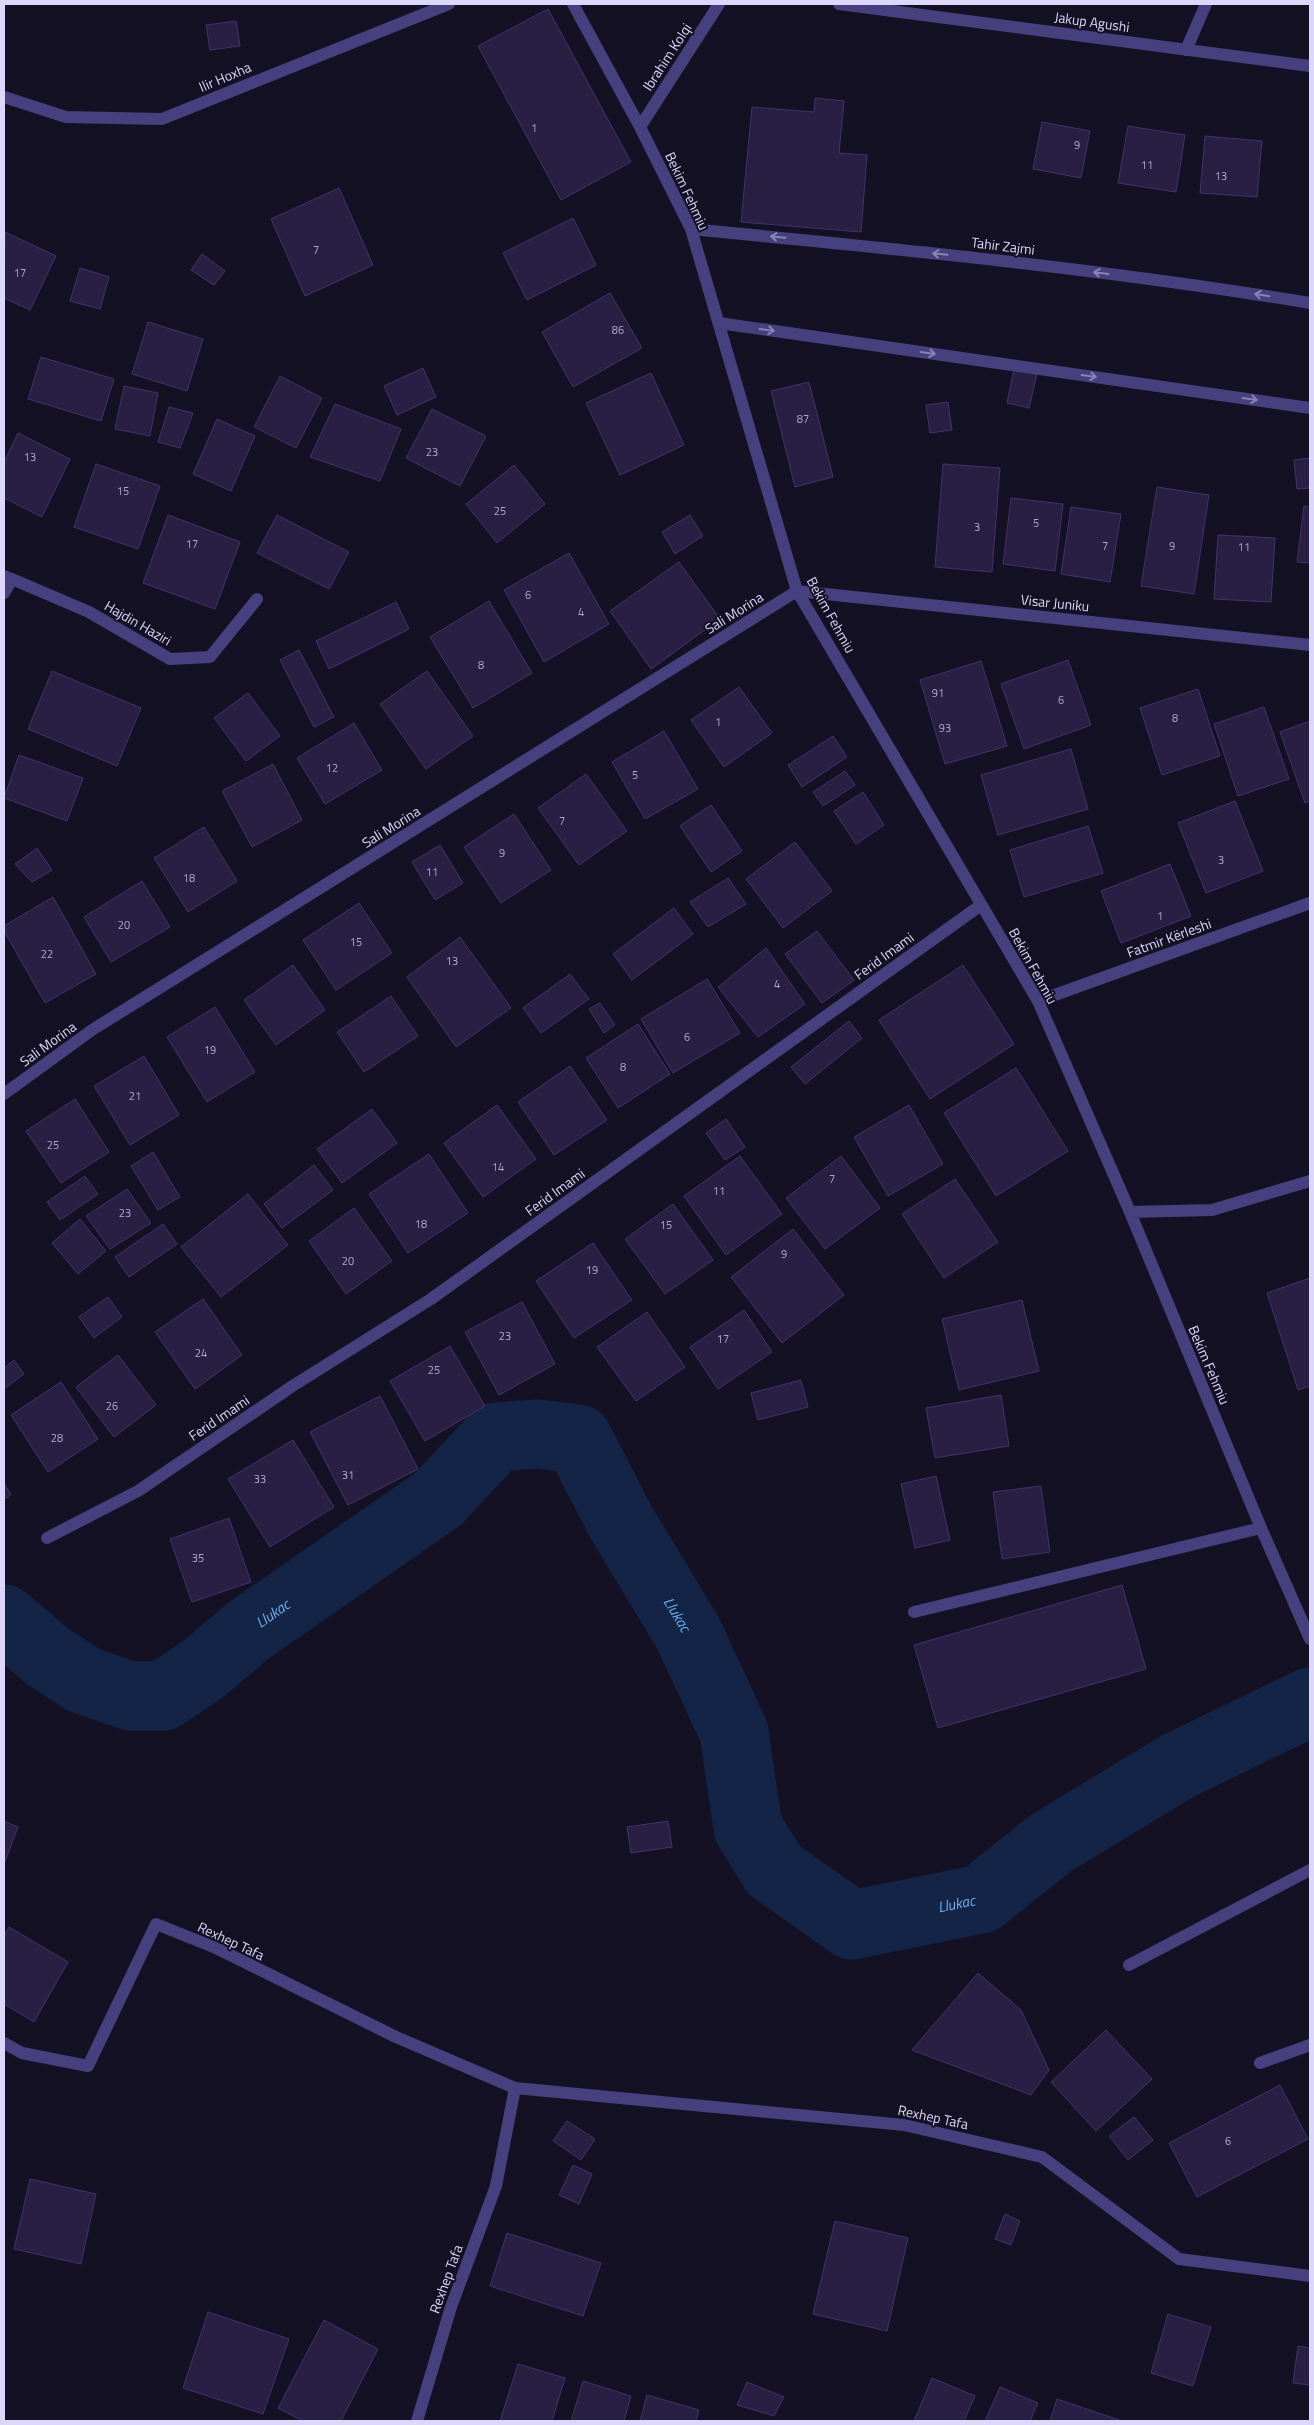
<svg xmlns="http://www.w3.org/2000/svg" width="1314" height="2425" font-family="'Titillium Web',sans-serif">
<rect width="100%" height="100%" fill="#151124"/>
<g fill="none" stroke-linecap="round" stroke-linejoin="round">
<path stroke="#132446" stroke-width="69" id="s1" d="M4,1619L47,1656L84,1680L130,1696H163L202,1670L248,1631L438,1499L496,1437L538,1434L578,1439L622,1524L688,1633L734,1732L748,1828L774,1870L852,1925L981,1899L1051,1843L1178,1766L1310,1702"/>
</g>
<path fill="#281f43" stroke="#41336d" d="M548,9L631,162L561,200L478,46Z
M236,21L240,46L210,50L206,25Z
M815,98L844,101L839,153L867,155L861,232L741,222L752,107L814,112Z
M1042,122L1090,131L1081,178L1033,169Z
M1128,126L1185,135L1176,192L1118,183Z
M1205,136L1262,141L1257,197L1200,193Z
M339,188L373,265L305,296L271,219Z
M573,218L596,265L527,300L503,253Z
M5,232L56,256L30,310L4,298Z
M202,254L225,271L214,285L191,270Z
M80,268L109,277L100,309L70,301Z
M610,293L642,348L573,387L542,332Z
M148,322L203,339L187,391L132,374Z
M41,357L114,379L101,421L28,399Z
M423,368L436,397L397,415L384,386Z
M1014,369L1037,374L1029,408L1007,403Z
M651,373L684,445L620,475L586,403Z
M280,376L322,398L296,448L254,427Z
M809,382L833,477L795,487L771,391Z
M124,386L158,393L150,436L115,429Z
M948,402L952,430L930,433L926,405Z
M335,404L401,429L380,481L310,457Z
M169,407L193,413L180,448L158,442Z
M432,409L486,436L460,486L406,458Z
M217,419L255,436L231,491L193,474Z
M18,433L70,459L42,517L4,498V462Z
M1310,458V488L1297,489L1294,460Z
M96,464L160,486L138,549L74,527Z
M943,464L1000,468L992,572L935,567Z
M514,465L545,504L497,543L466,504Z
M1157,487L1209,495L1194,594L1141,586Z
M1011,498L1063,504L1055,571L1003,564Z
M1304,506L1310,507V563L1297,562Z
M1071,507L1121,514L1110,582L1061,574Z
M168,515L240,542L215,609L143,583Z
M277,515L349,552L329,589L257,553Z
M690,515L703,536L675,554L662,532Z
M1218,535L1275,538L1271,602L1214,599Z
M569,553L609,624L544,662L504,590Z
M679,562L720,619L651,669L610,611Z
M489,601L532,673L473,708L430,637Z
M396,602L409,629L329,669L316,641Z
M299,650L334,717L314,727L280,660Z
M1068,660L1091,725L1024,749L1001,684Z
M981,661L1007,746L945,764L920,680Z
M52,671L141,708L117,766L28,729Z
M427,671L473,736L426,769L380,704Z
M739,687L772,733L724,767L691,720Z
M1198,689L1220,756L1162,775L1140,708Z
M248,693L280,736L246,761L214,718Z
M1264,707L1289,779L1238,796L1214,724Z
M1310,721V801L1305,803L1280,732Z
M354,723L382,770L325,804L297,758Z
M664,731L698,789L645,819L612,762Z
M833,736L847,757L802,787L788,765Z
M1071,749L1088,809L998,835L981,775Z
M19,755L83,778L67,821L4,798Z
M273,764L302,820L252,847L222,791Z
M845,771L855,785L823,806L813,792Z
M586,774L627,831L579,865L538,808Z
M863,792L884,825L856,844L834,811Z
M1235,801L1263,871L1206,893L1178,823Z
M711,805L742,851L711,872L680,826Z
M514,814L551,870L501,903L464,847Z
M1088,826L1103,873L1024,897L1010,850Z
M204,827L237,881L188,912L154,858Z
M795,842L832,891L783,928L746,879Z
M440,845L463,883L435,900L412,862Z
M37,848L52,870L32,882L15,864Z
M1170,864L1191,916L1121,943L1101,891Z
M728,878L746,904L708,927L690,902Z
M142,881L170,927L111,962L84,917Z
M53,897L96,974L45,1003L4,931V926Z
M359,903L392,953L336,990L303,940Z
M674,908L693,934L632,980L613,954Z
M817,931L854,980L822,1003L785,954Z
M460,937L511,1008L456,1047L407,977Z
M766,948L805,1004L758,1037L718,987Z
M293,965L325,1010L276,1045L244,1000Z
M963,965L1014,1044L930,1099L879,1020Z
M570,974L589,999L541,1033L523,1008Z
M707,979L740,1033L673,1073L641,1019Z
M391,996L418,1036L364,1072L337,1032Z
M600,1003L615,1025L604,1033L589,1009Z
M215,1007L255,1072L207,1102L167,1037Z
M849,1021L862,1038L805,1084L791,1067Z
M638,1024L670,1074L618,1108L586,1058Z
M144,1056L179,1115L130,1145L94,1086Z
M570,1066L607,1120L554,1155L518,1102Z
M1016,1068L1068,1151L996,1196L944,1113Z
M75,1099L109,1152L61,1183L26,1131Z
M497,1105L536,1159L483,1197L444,1143Z
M909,1105L943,1164L888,1196L854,1137Z
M372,1109L397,1143L342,1183L317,1149Z
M726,1119L745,1147L725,1160L706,1133Z
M153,1152L180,1197L158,1210L131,1166Z
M429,1154L468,1213L408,1253L369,1194Z
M740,1156L782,1214L726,1255L684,1196Z
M841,1156L880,1208L825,1249L786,1198Z
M314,1165L333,1190L282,1228L264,1204Z
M85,1176L98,1194L60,1220L47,1202Z
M955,1179L998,1242L944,1278L902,1214Z
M127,1189L151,1223L110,1249L86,1216Z
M248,1194L288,1245L221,1297L181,1247Z
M673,1204L713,1260L665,1294L625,1239Z
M354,1208L392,1261L346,1294L309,1241Z
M80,1219L106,1251L78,1274L52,1243Z
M163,1224L177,1244L129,1277L115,1257Z
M793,1229L844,1295L782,1343L731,1277Z
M593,1243L632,1300L574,1338L536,1281Z
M1310,1278V1386L1298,1390L1267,1293Z
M108,1297L122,1317L94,1338L79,1317Z
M203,1299L242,1355L195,1389L155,1332Z
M1022,1300L1039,1371L959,1390L942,1319Z
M522,1302L555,1364L499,1395L465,1332Z
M744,1310L772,1352L718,1389L690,1347Z
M647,1312L685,1367L636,1401L597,1347Z
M450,1346L485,1406L425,1441L390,1381Z
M118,1355L156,1405L114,1437L76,1387Z
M14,1360L24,1374L4,1389V1368Z
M801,1380L808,1407L758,1420L751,1393Z
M61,1382L98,1439L48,1472L11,1415Z
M1001,1395L1009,1446L935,1458L926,1408Z
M380,1396L418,1469L348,1505L310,1432Z
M293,1440L334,1507L270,1547L228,1479Z
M936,1476L950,1540L915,1548L901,1484Z
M4,1483L11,1495L4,1499Z
M1041,1486L1050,1552L1002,1559L993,1492Z
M229,1518L251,1582L192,1602L170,1539Z
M1122,1585L1146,1669L938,1728L914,1645Z
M4,1821L18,1827L4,1864Z
M668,1821L672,1847L631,1853L627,1827Z
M9,1927L68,1962L34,2022L4,2004V1936Z
M978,1973L1021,2010L1049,2070L1031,2095L912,2050Z
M1106,2030L1152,2079L1096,2131L1051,2082Z
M1280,2085L1308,2139L1197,2197L1169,2143Z
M1134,2117L1153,2140L1128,2160L1109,2136Z
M567,2121L595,2139L581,2160L553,2141Z
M573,2165L592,2174L579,2204L559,2195Z
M30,2179L96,2194L81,2264L14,2249Z
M1005,2214L1020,2221L1011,2245L995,2239Z
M835,2221L908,2238L887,2331L813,2314Z
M507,2233L601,2263L583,2316L490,2286Z
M208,2312L289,2339L263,2414L183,2388Z
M1168,2314L1211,2327L1193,2386L1151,2373Z
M324,2320L378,2349L341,2421H303L278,2408Z
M1298,2346L1310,2348V2385L1293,2383Z
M518,2364L565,2378L552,2421H500Z
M932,2378L975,2396L964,2421H914Z
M583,2381L631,2396L624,2421H571Z
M747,2382L784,2397L774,2416L737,2405Z
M1000,2387L1038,2403L1030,2421H985Z
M647,2395L699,2410L696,2421H640Z
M1057,2399L1119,2420V2421H1050Z"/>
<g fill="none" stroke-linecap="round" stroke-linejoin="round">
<path stroke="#46407e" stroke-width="12" d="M573,4L640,127L691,229L797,591L1038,1001L1130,1212L1261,1528L1310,1639
M839,4L1310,66
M1186,50L1206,4
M4,97L66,117L162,119L449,4
M640,127L719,4
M691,229C898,249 1105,269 1310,303
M719,323L1310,408
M4,576L12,579L4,593
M12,579L89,612L170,659L210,657L257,599
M1038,1001L1310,903
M4,1094L92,1030L797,591L1310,645
M1130,1212L1212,1210L1310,1181
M47,1538L138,1491L291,1387L431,1299L981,905
M914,1612L1261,1528
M1129,1965L1310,1870
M4,2043L22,2053L88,2066L156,1924L216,1948L396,2037L515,2088L904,2125L1042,2157L1179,2259L1310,2276
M1260,2063L1310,2045
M417,2421L451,2307L496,2186L515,2088"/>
</g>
<defs><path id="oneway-shaft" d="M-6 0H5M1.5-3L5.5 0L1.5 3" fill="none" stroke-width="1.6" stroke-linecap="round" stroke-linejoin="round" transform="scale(1.25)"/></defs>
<g stroke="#8a84b6">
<use href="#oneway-shaft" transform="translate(778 237) rotate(-175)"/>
<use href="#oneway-shaft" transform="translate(940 254) rotate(-174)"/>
<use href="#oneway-shaft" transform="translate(1101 273) rotate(-173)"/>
<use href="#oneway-shaft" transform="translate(1262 295) rotate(-171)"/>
<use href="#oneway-shaft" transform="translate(767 330) rotate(8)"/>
<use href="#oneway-shaft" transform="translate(928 353) rotate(8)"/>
<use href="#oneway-shaft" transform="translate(1089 376) rotate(8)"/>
<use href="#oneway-shaft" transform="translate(1250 399) rotate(8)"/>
</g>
<g text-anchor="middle" stroke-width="4" stroke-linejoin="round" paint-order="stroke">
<g font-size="11" fill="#b0a9cd">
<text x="534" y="132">1</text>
<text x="1077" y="149">9</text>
<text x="1147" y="169">11</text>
<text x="1221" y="180">13</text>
<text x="316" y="254">7</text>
<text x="20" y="277">17</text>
<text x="618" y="334">86</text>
<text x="803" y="423">87</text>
<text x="432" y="456">23</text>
<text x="30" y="461">13</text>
<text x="123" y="495">15</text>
<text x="500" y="515">25</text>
<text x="1036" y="527">5</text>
<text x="977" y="531">3</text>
<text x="192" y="548">17</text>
<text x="1105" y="550">7</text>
<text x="1172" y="550">9</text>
<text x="1244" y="551">11</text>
<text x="528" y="599">6</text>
<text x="581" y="616">4</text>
<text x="481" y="669">8</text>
<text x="938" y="697">91</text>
<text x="1061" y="704">6</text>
<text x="1175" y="722">8</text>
<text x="718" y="726">1</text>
<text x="945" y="732">93</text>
<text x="332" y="772">12</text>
<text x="635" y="779">5</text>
<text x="562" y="825">7</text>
<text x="502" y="857">9</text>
<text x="1221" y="864">3</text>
<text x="432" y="876">11</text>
<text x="189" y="882">18</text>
<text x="1160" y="920">1</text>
<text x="124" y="929">20</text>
<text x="356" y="946">15</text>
<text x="47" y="958">22</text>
<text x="452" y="965">13</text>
<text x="777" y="988">4</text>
<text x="687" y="1041">6</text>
<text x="210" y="1054">19</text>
<text x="623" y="1071">8</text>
<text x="135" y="1100">21</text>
<text x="53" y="1149">25</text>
<text x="498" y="1171">14</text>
<text x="832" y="1183">7</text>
<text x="719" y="1195">11</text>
<text x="125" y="1217">23</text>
<text x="421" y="1228">18</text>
<text x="666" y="1229">15</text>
<text x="784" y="1258">9</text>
<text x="348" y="1265">20</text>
<text x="592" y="1274">19</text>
<text x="505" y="1340">23</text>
<text x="723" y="1343">17</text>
<text x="201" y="1357">24</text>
<text x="434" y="1374">25</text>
<text x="112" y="1410">26</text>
<text x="57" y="1442">28</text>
<text x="348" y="1479">31</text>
<text x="260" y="1483">33</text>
<text x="198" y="1562">35</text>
<text x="1228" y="2145">6</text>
</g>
<g font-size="14" fill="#ddd7fb" stroke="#151124">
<text transform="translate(1092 22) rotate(8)" y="5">Jakup Agushi</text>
<text transform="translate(667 57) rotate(-57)" y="5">Ibrahim Kolqi</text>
<text transform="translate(225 77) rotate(-23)" y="5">Ilir Hoxha</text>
<text transform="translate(687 191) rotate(65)" y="5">Bekim Fehmiu</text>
<text transform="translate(1003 246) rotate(7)" y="5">Tahir Zajmi</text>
<text transform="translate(1055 603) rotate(6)" y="5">Visar Juniku</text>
<text transform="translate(734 613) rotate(-32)" y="5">Sali Morina</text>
<text transform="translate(831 615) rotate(61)" y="5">Bekim Fehmiu</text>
<text transform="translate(138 623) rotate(30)" y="5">Hajdin Haziri</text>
<text transform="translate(391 827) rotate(-32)" y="5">Sali Morina</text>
<text transform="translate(1169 938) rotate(-20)" y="5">Fatmir Kërleshi</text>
<text transform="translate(884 956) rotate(-36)" y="5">Ferid Imami</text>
<text transform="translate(1033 966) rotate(61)" y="5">Bekim Fehmiu</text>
<text transform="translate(48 1044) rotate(-36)" y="5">Sali Morina</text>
<text transform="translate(555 1192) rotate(-36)" y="5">Ferid Imami</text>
<text transform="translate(1209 1365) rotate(67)" y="5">Bekim Fehmiu</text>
<text transform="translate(219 1418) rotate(-34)" y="5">Ferid Imami</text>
<text transform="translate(231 1941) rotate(25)" y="5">Rexhep Tafa</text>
<text transform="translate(933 2117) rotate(12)" y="5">Rexhep Tafa</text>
<text transform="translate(446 2279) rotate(-70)" y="5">Rexhep Tafa</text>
</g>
<g font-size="15" font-style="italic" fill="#6faff2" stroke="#151124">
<text dy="5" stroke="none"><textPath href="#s1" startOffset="320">Llukac</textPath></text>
<text dy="5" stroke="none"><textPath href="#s1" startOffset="890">Llukac</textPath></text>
<text dy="5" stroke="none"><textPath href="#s1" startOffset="1369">Llukac</textPath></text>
</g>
</g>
<rect width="1314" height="2425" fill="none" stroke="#ddd7fb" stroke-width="10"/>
</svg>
